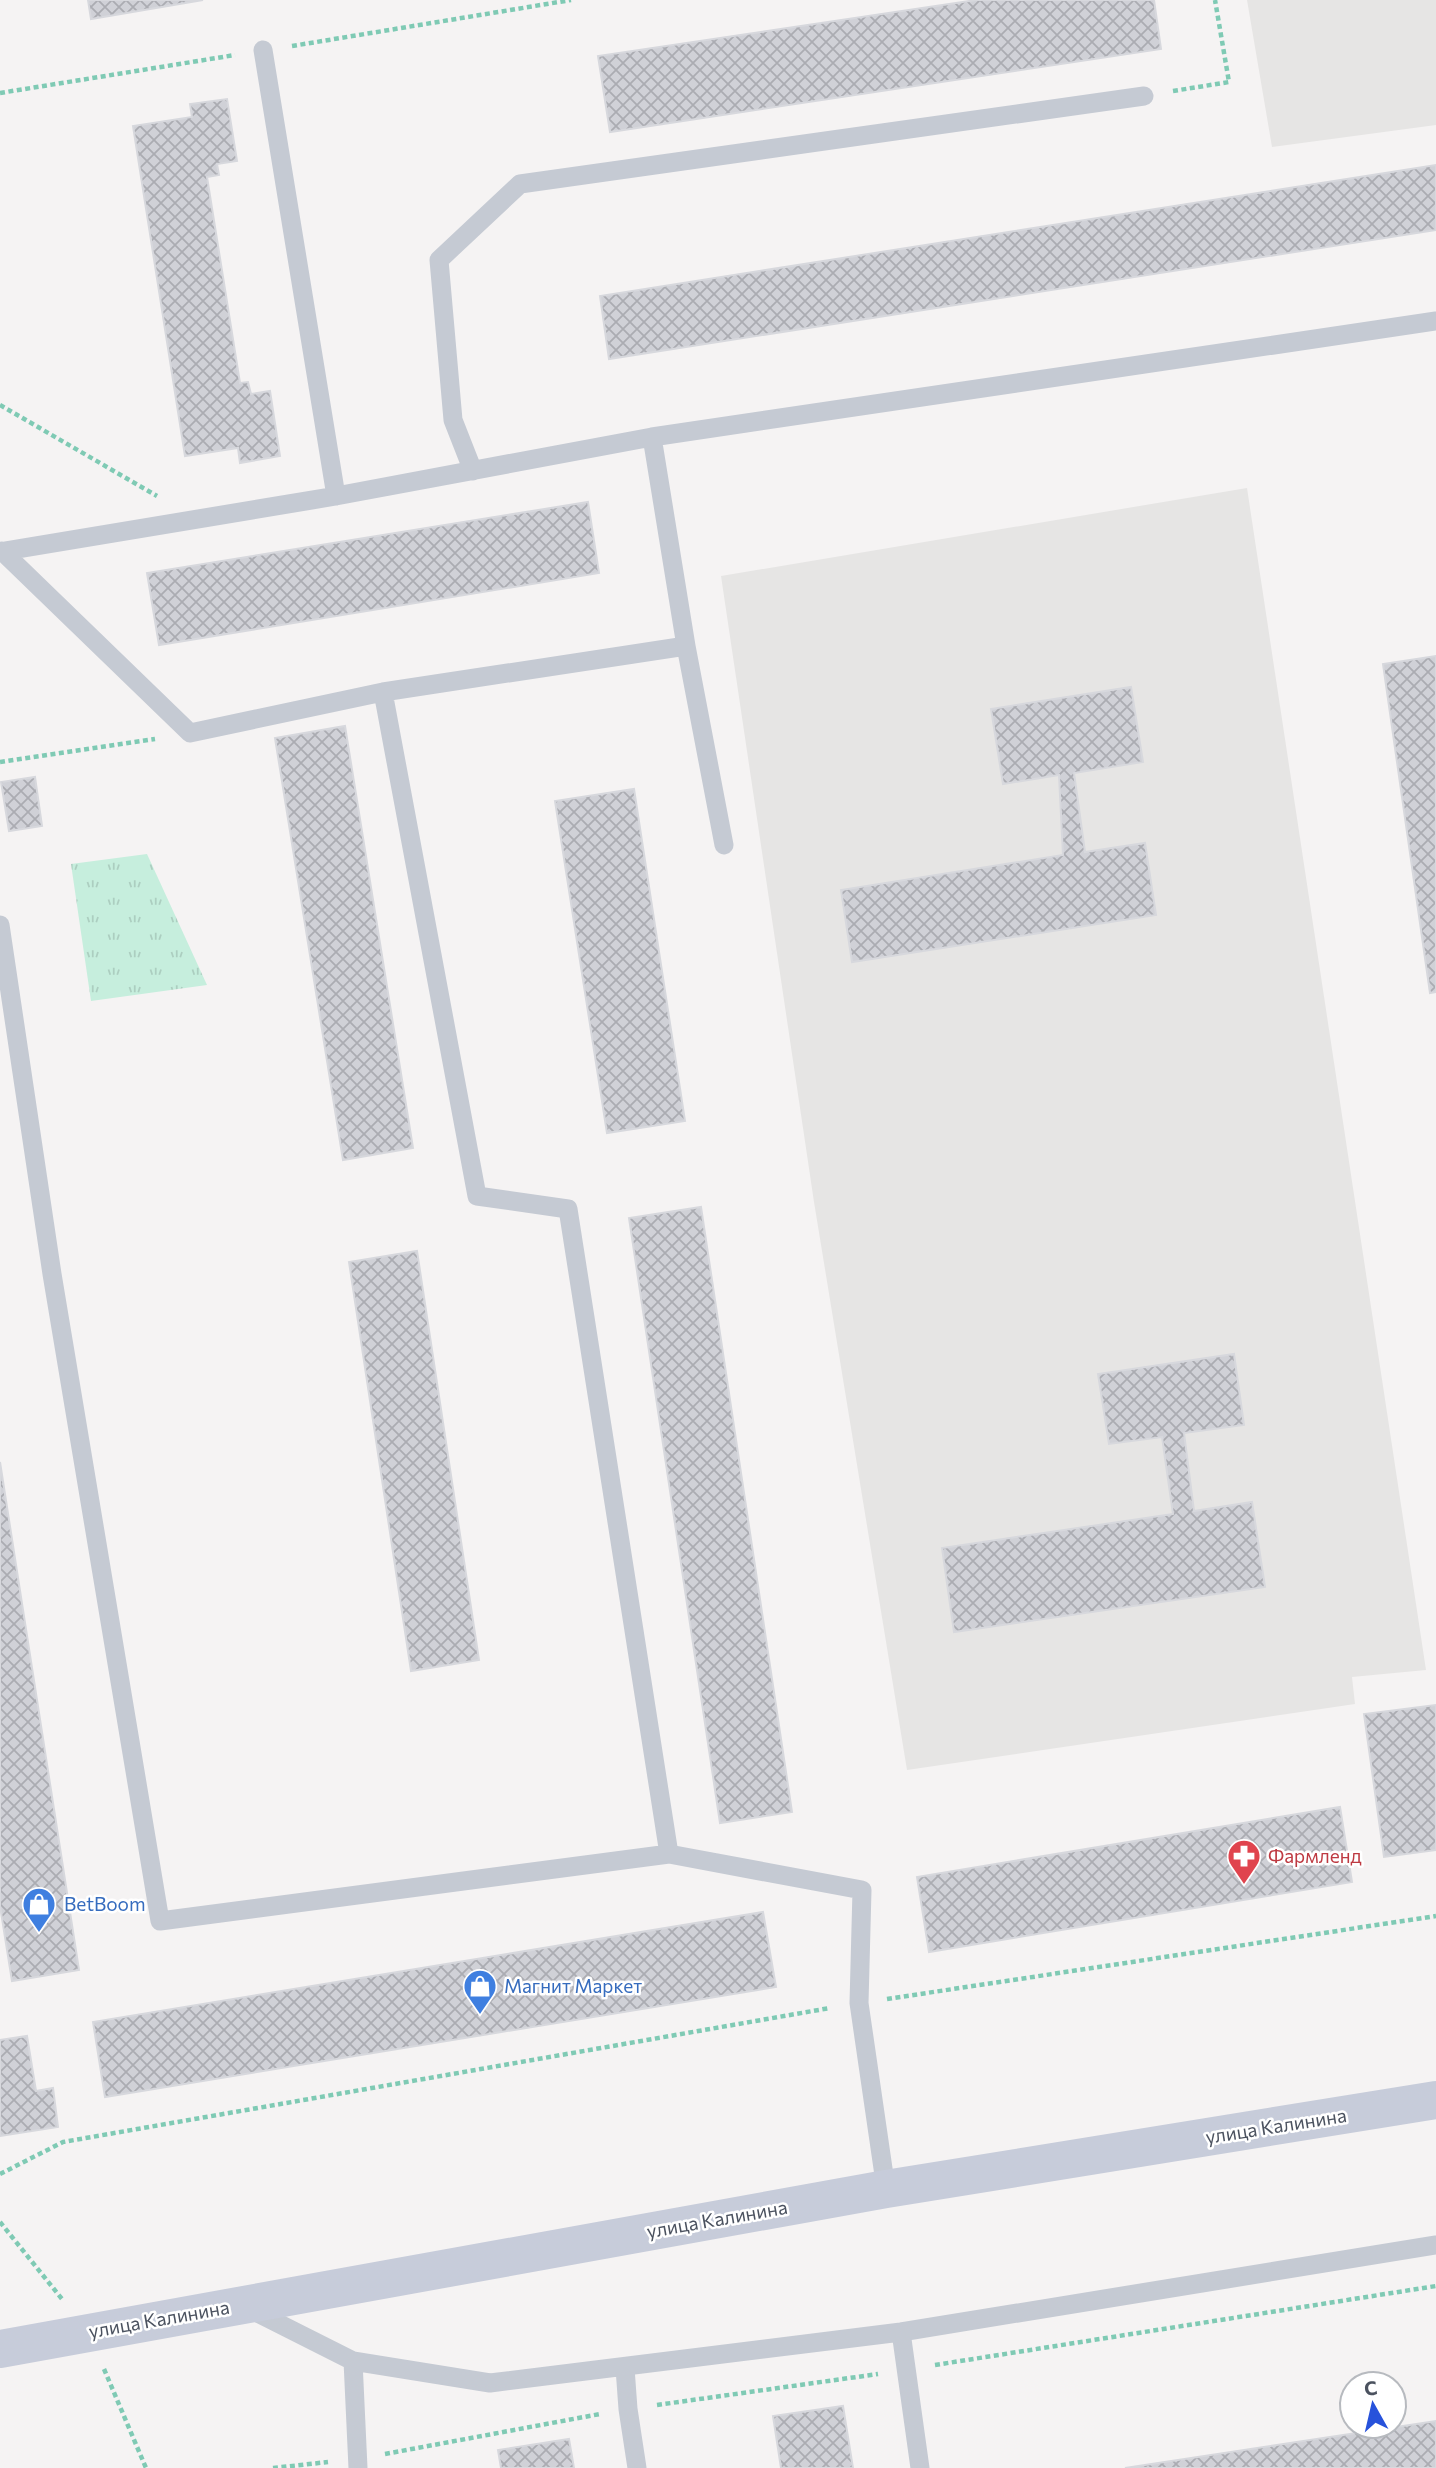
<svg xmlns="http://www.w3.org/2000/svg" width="1436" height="2468" font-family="Commissioner,sans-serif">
<defs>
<pattern id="park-tufts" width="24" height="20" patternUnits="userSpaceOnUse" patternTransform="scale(1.75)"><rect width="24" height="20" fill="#c6eedd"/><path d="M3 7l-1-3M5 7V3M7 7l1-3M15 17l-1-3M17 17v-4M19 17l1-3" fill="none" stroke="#accec0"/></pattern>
<pattern id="building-cross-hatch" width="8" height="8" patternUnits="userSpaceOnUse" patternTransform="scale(1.75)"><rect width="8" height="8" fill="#d0d1d7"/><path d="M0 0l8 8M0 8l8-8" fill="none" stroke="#abacb2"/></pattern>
</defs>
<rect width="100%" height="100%" fill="#f5f3f3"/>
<path fill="#e6e5e4" d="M1247,0H1436V125L1272,147Z
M1247,488L1426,1670L1352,1677L1355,1704L907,1770L814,1202L721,576Z"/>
<path fill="url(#park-tufts)" d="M147,854L207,985L91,1001L71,864Z"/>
<path fill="url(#building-cross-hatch)" stroke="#d7d8dd" stroke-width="2" d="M88,0H203L91,19Z
M976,0H1154L1161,49L610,132L598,56Z
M227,99L237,161L217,164L219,175L207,177L240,383L248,382L251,394L270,391L280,456L240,463L238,448L185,456L133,126L192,117L190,104Z
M1436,165V230L609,359L600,296Z
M588,502L599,573L159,645L147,573Z
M1436,656V992L1430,993L1383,664Z
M1131,687L1143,762L1074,773L1085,852L1145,843L1156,915L852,962L841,890L1063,855L1059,775L1003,784L991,709Z
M345,726L413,1148L343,1160L275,738Z
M35,777L42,826L9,831L1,782Z
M634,789L685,1121L607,1133L555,801Z
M701,1207L792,1812L720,1823L629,1218Z
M417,1251L479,1660L411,1671L349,1262Z
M1234,1354L1244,1425L1184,1433L1194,1511L1252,1502L1265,1587L954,1632L942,1548L1173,1514L1162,1437L1109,1444L1098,1374Z
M0,1462L79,1970L12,1981L0,1906Z
M1436,1705V1850L1384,1857L1364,1714Z
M1340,1807L1352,1882L929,1952L917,1877Z
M763,1912L776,1987L105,2097L93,2022Z
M27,2036L36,2091L53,2088L58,2127L0,2136V2040Z
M843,2406L853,2468H781L773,2416Z
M1436,2421V2468H1125Z
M569,2439L574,2468H501L498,2450Z"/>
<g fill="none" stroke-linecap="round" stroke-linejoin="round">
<path stroke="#7fcab4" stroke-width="4.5" stroke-dasharray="5 3.5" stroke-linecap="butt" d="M292,46L571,0
M1173,91L1229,82L1215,0
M0,93L235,55
M0,405L157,496
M0,762L155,739
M887,1999L1436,1916
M0,2174L63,2142L830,2008
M0,2222L62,2299
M935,2365L1436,2286
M104,2369L146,2468
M657,2405L878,2374
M385,2454L600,2414
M273,2468L328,2462"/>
<path stroke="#c5cad3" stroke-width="19" d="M263,50L336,496
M652,437L686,646
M473,471L453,420L439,260L520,184L1144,96
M0,552L336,496L652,437L1436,321
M383,692L686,646L724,845
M0,925L52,1274L160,1921L669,1854L568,1209L477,1196L383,692L190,733L2,551
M669,1854L862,1890L859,2003L886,2189
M248,2308L353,2361L490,2383L901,2332L1436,2245
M901,2332L920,2468
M353,2361L358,2468
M625,2368L628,2409L637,2468"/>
<path stroke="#c7ccda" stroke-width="38" d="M0,2349L886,2189L1436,2100"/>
</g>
<defs>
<symbol id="pharmacy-pin" viewBox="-11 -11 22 30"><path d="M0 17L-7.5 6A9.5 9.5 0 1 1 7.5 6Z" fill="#e0444e" stroke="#fff"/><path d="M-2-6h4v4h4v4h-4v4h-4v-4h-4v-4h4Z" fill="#fff"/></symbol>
<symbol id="shop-pin" viewBox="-11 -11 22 30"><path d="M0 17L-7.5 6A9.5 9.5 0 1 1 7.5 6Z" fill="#3f7fe0" stroke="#fff"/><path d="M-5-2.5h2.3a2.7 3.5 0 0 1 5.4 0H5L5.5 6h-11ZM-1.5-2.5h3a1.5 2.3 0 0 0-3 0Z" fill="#fff"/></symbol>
</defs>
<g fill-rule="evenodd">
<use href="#pharmacy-pin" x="1225" y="1837" width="38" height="52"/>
<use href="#shop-pin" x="20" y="1885" width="38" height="52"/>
<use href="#shop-pin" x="461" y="1967" width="38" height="52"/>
</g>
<g text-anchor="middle" stroke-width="5" stroke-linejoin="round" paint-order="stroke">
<g font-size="19" fill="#be3a42" stroke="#fff" text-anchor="start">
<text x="1268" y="1863">Фармленд</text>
</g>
<g font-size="19" fill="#366cbe" stroke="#fff" text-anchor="start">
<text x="64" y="1911">BetBoom</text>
<text x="504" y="1993">Магнит Маркет</text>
</g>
<g font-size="19" fill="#4b525f" stroke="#fff">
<text transform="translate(1276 2126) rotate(-9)" y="7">улица Калинина</text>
<text transform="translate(717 2219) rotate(-10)" y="7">улица Калинина</text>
<text transform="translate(159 2319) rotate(-10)" y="7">улица Калинина</text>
</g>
</g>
<g transform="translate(1373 2405) rotate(352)"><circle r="33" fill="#ffffff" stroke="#b7babf" stroke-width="2"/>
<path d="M0-5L12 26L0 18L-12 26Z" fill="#2752db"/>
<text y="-10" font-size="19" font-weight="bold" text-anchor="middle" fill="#4b525f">С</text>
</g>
</svg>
